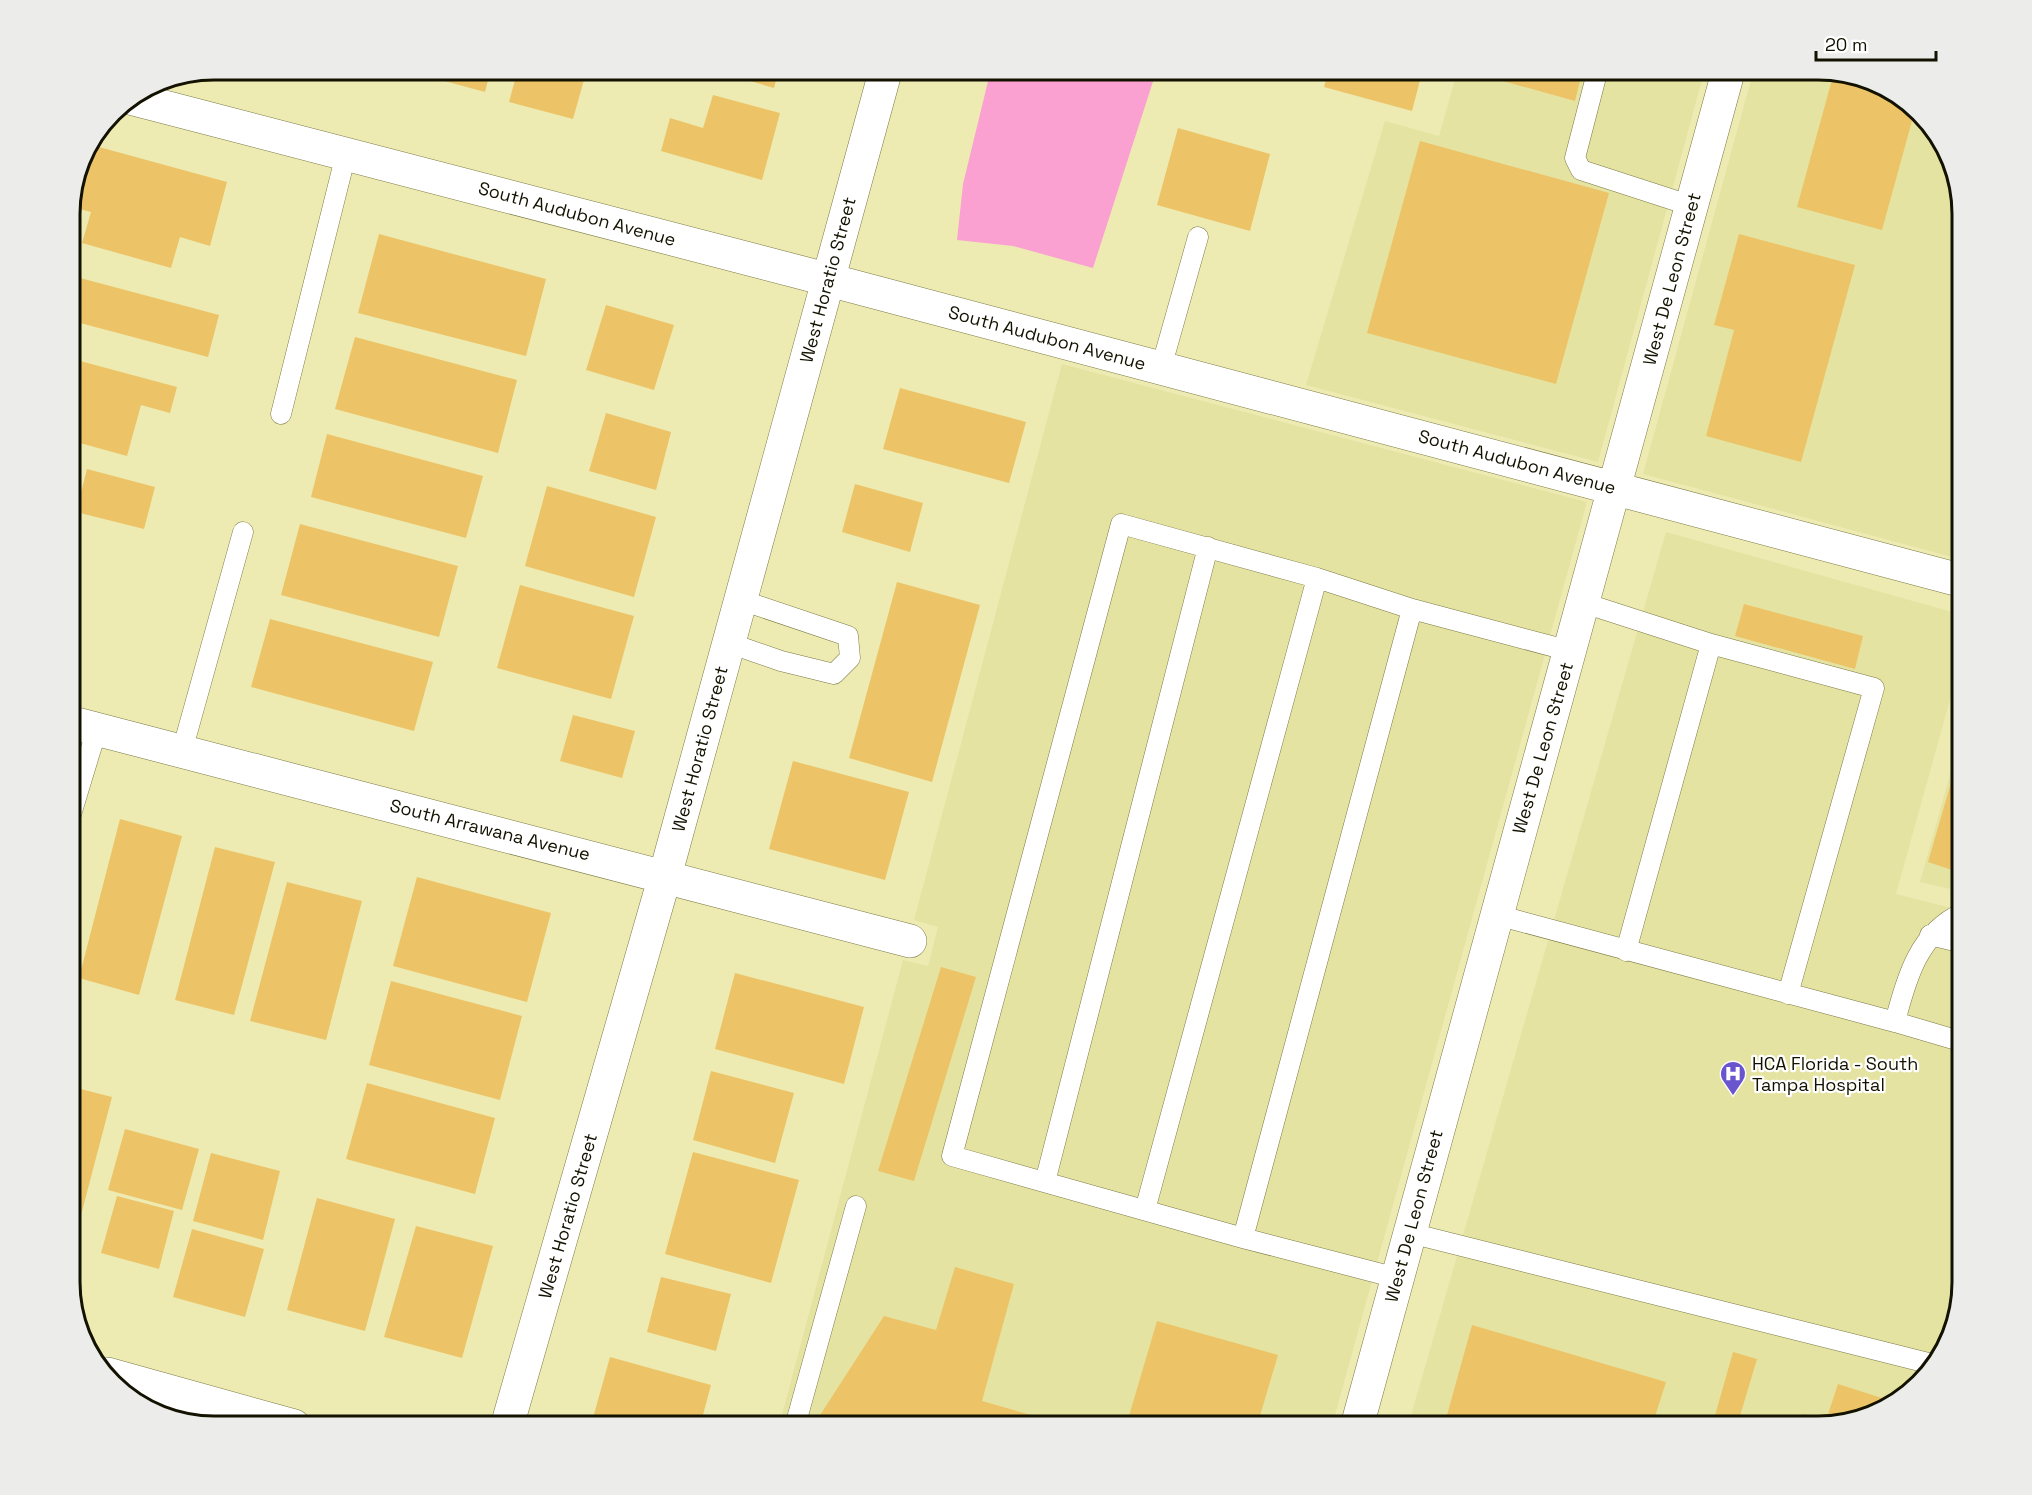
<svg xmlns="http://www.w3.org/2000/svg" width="2032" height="1495" font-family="'Space Grotesk',sans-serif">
<rect width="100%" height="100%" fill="#edebb2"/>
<path fill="#e5e3a2" d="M1458,69H1705L1598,462L1306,385L1385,121L1439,136Z
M1754,69H1819L1866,77L1906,99L1948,149L1963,213V560L1643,474Z
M1062,364L1587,502L1332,1426H779L903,960L928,966L938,927L914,920Z
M1666,532L1963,615V653L1896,894L1963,911V1282L1955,1329L1933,1369L1883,1411L1819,1426H1408Z
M1963,728V892L1920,882Z"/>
<path fill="#faa1d1" d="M991,69H1157L1093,268L1013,246L957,240L963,184Z"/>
<path fill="#ecc467" d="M416,69H491L485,92L415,73Z
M518,69H587L573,119L509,102Z
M708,69H779L774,88Z
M1264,69H1287L1286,76Z
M1329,69H1423L1412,111L1324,87Z
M1475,69H1583L1575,101L1474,73Z
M1834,72L1866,77L1906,99L1915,110L1882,230L1797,207Z
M713,95L780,113L762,180L661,151L670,118L703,128Z
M1178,128L1270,154L1250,231L1157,205Z
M1420,141L1609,193L1556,384L1367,333Z
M88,144L227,182L210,246L180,237L171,268L82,243L91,212L69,206V203L84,149Z
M379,234L546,279L526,356L358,313Z
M1739,234L1855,265L1801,462L1706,436L1734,330L1714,325Z
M69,275L219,315L208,357L69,320Z
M606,305L674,325L654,390L586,370Z
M355,337L517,380L498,453L335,409Z
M69,358L177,387L170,413L141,405L127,456L69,440Z
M900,388L1026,422L1009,483L883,449Z
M606,413L671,432L656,490L589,471Z
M327,434L483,476L466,538L311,497Z
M87,469L155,487L144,529L76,512Z
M855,484L923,503L910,552L842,532Z
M547,486L656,517L634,597L525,566Z
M300,524L458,566L439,637L281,595Z
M897,582L980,605L932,782L849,758Z
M520,585L634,616L611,699L497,668Z
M1744,604L1863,636L1855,669L1735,636Z
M270,619L433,662L414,731L251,687Z
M573,715L635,731L622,778L560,761Z
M1963,741V887L1952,884L1955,871L1928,862Z
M793,761L909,792L885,880L769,849Z
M120,819L182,836L139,995L79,978Z
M215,847L275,862L234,1015L175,1000Z
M417,877L551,913L527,1002L393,966Z
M287,882L362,901L326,1040L250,1021Z
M941,967L976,977L914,1181L878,1171Z
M735,973L864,1007L844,1084L715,1049Z
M391,981L522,1016L500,1100L369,1065Z
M711,1071L794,1093L775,1163L693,1140Z
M367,1083L495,1118L475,1194L346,1159Z
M69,1086L112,1097L70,1257H69Z
M125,1129L199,1149L182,1210L108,1190Z
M693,1152L799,1180L771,1283L665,1254Z
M211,1153L280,1171L263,1240L193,1221Z
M117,1196L174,1211L159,1269L101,1253Z
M317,1198L395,1219L365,1331L287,1310Z
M416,1226L493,1246L462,1358L384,1337Z
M192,1229L264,1249L245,1317L173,1297Z
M955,1267L1014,1284L982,1401L1070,1426H813L884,1316L936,1330Z
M661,1277L731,1294L716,1351L647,1332Z
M1157,1321L1278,1355L1257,1426H1126Z
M1472,1325L1666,1382L1652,1426H1444Z
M1733,1352L1757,1359L1737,1426H1712Z
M610,1357L711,1385L700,1426L591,1425Z
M1838,1384L1882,1398L1878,1412L1819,1426H1798L1802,1414L1826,1420Z"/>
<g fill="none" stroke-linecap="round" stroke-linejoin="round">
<defs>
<path id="lane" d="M1598,69L1575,158L1581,170L1692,206
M1161,368L1198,237
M281,414L346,154
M1584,603L1711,644L1874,688L1788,994
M729,643L781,661L834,674L850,658L848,636L741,600
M182,751L243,532
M69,821L97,729
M1963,913C1919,932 1906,979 1895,1022L1963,1042
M1497,915L1895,1022
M1930,935L1963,943
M1626,951L1711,644
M1045,1182L1208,547
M1145,1210L1317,578
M1410,1233L1936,1365
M1243,1238L1412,609
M1397,1278L1243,1238L952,1156L1121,524L1317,578L1412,609L1570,651
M795,1426L856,1206"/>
<path id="street" d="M130,98L799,272L1963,581
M69,722L910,941
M107,1374L294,1426
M507,1426L665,876L886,69
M1357,1426L1729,69"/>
</defs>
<use href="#lane" stroke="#7b7944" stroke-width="21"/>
<use href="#street" stroke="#7b7944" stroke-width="34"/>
<use href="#lane" stroke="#fff" stroke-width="20"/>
<use href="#street" stroke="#fff" stroke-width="33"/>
</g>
<defs>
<symbol id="hospital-pin" viewBox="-11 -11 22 30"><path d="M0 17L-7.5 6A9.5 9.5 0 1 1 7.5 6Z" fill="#6a55cf" stroke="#fff"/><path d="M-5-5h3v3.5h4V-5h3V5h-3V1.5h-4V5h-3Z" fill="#fff"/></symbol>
</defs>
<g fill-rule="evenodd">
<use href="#hospital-pin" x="1718" y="1059" width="30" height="40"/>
</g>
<g text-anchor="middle" stroke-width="4.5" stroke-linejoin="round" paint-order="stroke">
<g font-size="18" fill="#131201" stroke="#fff">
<text transform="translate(577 214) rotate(15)" y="6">South Audubon Avenue</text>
<text transform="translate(1672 279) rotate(-75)" y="6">West De Leon Street</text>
<text transform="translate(828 280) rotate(-75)" y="6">West Horatio Street</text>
<text transform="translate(1047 338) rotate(15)" y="6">South Audubon Avenue</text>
<text transform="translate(1517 462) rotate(15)" y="6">South Audubon Avenue</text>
<text transform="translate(1543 748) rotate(-74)" y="6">West De Leon Street</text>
<text transform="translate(700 749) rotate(-75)" y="6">West Horatio Street</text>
<text transform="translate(490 830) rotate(14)" y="6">South Arrawana Avenue</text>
<text transform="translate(568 1216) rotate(-74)" y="6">West Horatio Street</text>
<text transform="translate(1414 1216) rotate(-75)" y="6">West De Leon Street</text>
</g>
<g font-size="18" fill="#131201" stroke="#fff" text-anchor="start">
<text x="1752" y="1070">HCA Florida - South<tspan x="1752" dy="21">Tampa Hospital</tspan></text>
</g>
</g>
<path d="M0 0H2032V1495H0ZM214 80H1818A134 134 0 0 1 1952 214V1282A134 134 0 0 1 1818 1416H214A134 134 0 0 1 80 1282V214A134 134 0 0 1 214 80Z" fill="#ececeb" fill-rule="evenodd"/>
<path fill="none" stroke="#131201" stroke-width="3" d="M214 80H1818A134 134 0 0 1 1952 214V1282A134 134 0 0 1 1818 1416H214A134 134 0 0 1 80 1282V214A134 134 0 0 1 214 80Z"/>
<path d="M1816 51v9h120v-9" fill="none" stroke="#131201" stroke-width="3"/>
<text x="1825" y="51" font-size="18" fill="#131201" stroke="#ffffff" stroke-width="4.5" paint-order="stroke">20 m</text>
</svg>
